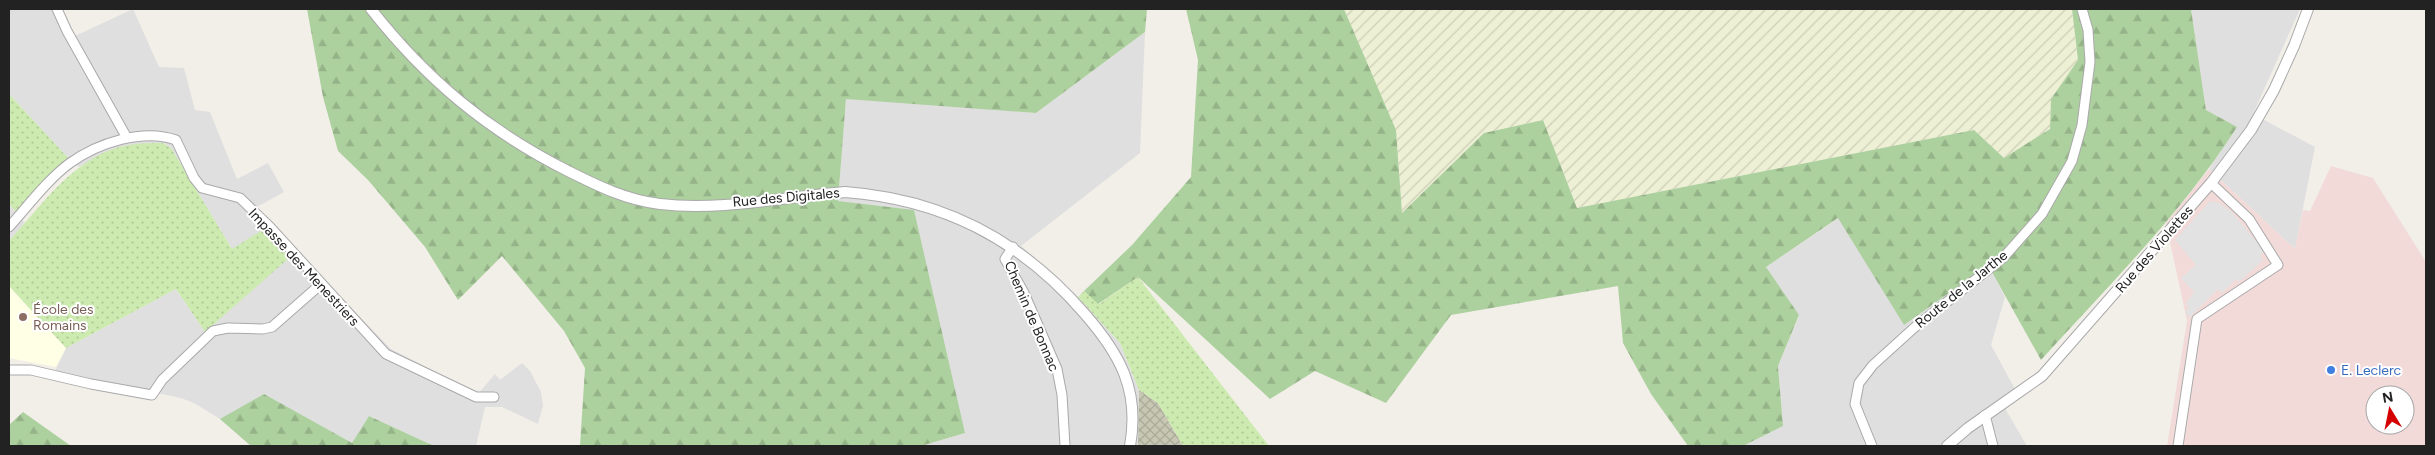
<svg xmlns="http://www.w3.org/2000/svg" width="2435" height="455" font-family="Figtree,sans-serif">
<defs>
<pattern id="construction-cross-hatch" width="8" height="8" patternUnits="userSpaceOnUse" patternTransform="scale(1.25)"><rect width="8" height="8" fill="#c7c7b4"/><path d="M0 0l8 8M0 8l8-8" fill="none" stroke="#abab9a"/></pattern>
<pattern id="farmland-furrows" width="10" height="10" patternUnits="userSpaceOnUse" patternTransform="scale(1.25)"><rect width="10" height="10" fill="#eef0d5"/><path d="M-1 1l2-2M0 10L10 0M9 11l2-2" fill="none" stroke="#ccceb7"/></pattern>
<pattern id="grass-dots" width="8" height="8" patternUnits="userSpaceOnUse" patternTransform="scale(1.25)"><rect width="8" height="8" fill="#cdebb0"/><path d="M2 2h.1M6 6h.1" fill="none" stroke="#b0c997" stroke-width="1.8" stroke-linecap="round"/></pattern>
<pattern id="forest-firs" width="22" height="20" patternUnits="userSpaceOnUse" patternTransform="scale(1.25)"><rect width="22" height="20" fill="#add19e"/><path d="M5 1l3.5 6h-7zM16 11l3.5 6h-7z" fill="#95b388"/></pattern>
</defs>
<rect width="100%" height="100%" fill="#f2efe9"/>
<path fill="#e0dfdf" d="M9,9H62L75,36L133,9L159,67L184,68L195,110L210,112L237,179L268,163L284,192L255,208L391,349L478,394L495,374L500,380L522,363L530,371L541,392L543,406L538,424L502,407H485L476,446H434L369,416L353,443L251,446L220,419L194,403L181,398L55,371L66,348L176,289L205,332L232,249L171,148L164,143L103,154L79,167L70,160L9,94Z
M2191,9H2300L2253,114L2315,147L2295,249L2209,169L2236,127L2206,110Z
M1145,32L1140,153L1021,246L1078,297L1120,343L1139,390L1138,446H921L965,433L838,201L846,98L1036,113Z
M9,204L25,223L9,241Z
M1839,218L1988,265L2005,297L1991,345L2015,389L2006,410L2027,446H1743L1783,426L1778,366L1799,316L1766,267Z"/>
<path fill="#f2dad9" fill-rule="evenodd" d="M2331,166L2373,178L2426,262V446H2167L2187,321L2166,223L2209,169L2295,249L2303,210L2310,211ZM2375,395H2405V425H2375Z"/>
<path fill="#ffffe5" d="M9,286L66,348L56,367L9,358Z"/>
<path fill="url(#construction-cross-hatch)" d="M1139,390L1158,403L1183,446H1138Z"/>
<path fill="url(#farmland-furrows)" d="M1344,9H2072L2078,61L2051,99L2050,129L2004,158L1974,130L1577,208L1543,120L1484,133L1402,213L1396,130Z"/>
<path fill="url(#grass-dots)" d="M9,94L70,160L16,212L9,204Z
M163,143L171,148L232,249L264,229L289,258L205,332L176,289L66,348L9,286V241C42,205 77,153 129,145C140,143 152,143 163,143Z
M1138,277L1269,446H1183L1158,403L1139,390L1120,343L1078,297L1084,291L1099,304Z"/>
<path fill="url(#forest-firs)" d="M307,9H1147L1145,32L1036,113L846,99L838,201L914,210L965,433L921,446H580L585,368L564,331L502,256L458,300L425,247L368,180L338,151L323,97Z
M1186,9H1344L1396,130L1402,213L1484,133L1543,120L1577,208L1974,130L2004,158L2050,129L2051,99L2078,60L2072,9H2191L2206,110L2237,127C2182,213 2109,285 2041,360L1988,265L1904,325L1838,218L1766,267L1799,315L1778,366L1783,426L1743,446H1688L1651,394L1623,343L1618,286L1451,315L1386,403L1315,371L1270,399L1138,277L1098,304L1084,291L1132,245L1191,177L1198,60Z
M264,394L352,443L369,416L434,446H251L220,419Z
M23,412L71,446H9V425Z"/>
<path fill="#e2e2e2" d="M2210,201L2219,203L2231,211L2264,251L2260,256L2263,260L2239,282L2236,279L2222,293L2218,289L2190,317L2185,312L2189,308L2186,304L2194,292L2181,278L2196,265L2175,240Z"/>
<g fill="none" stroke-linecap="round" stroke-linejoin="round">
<defs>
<path id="minor" d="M57,9L67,31L127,138
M9,227C28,206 47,180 70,163C98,143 143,128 176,140L194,178L202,188L240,198L270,227L386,354L476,397H494
M1013,247L1005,259L1024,293L1057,369L1062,395L1065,446
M9,370H31L91,384L152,395L162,380L213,331L228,328L263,329L272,327L321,284
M1985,415L1993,446
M1872,446L1855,404L1859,383L1873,365L1915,327L2003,258L2042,214L2072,161L2082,125L2090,62L2088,30L2082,9
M2178,446L2197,319L2278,265L2249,219L2211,183"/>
<path id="tertiary" d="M371,9C426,79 488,131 568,171C598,186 626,200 660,204C721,211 784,197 845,192C942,199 1020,239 1084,313C1120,354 1140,390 1130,446
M1947,446L1968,428L2042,376L2211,183L2251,130L2274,90L2294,46L2308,9"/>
</defs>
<use href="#minor" stroke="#a9a9a9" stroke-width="11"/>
<use href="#tertiary" stroke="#a9a9a9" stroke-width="12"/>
<use href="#minor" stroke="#fff" stroke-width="9"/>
<use href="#tertiary" stroke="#fff" stroke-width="10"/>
</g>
<circle fill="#8d6e63" stroke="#fff" stroke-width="2" cx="23" cy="317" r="5"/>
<circle fill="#3f7fe0" stroke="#fff" stroke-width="2" cx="2331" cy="370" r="5"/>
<g text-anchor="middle" stroke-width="4" stroke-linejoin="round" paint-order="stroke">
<g font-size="14" fill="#222" stroke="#fff">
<text transform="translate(786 197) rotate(-5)" y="5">Rue des Digitales</text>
<text transform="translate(2154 249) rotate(-49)" y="5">Rue des Violettes</text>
<text transform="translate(304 267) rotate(47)" y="5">Impasse des Menestriers</text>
<text transform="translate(1961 289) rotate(-39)" y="5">Route de la Jarthe</text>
<text transform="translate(1032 316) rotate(67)" y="5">Chemin de Bonnac</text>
</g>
<g font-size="14" fill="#785e54" stroke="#fff" text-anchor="start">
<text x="33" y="314">École des<tspan x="33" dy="16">Romains</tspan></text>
</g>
<g font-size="14" fill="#366cbe" stroke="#fff" text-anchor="start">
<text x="2341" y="375">E. Leclerc</text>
</g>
</g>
<rect width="2435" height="455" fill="none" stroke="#222222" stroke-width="20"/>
<g transform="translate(2390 410) rotate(350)"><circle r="24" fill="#ffffff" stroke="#a7a7a7"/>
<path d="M0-4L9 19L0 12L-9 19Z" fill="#d40000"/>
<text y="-8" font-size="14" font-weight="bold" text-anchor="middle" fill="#222222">N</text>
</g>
</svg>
